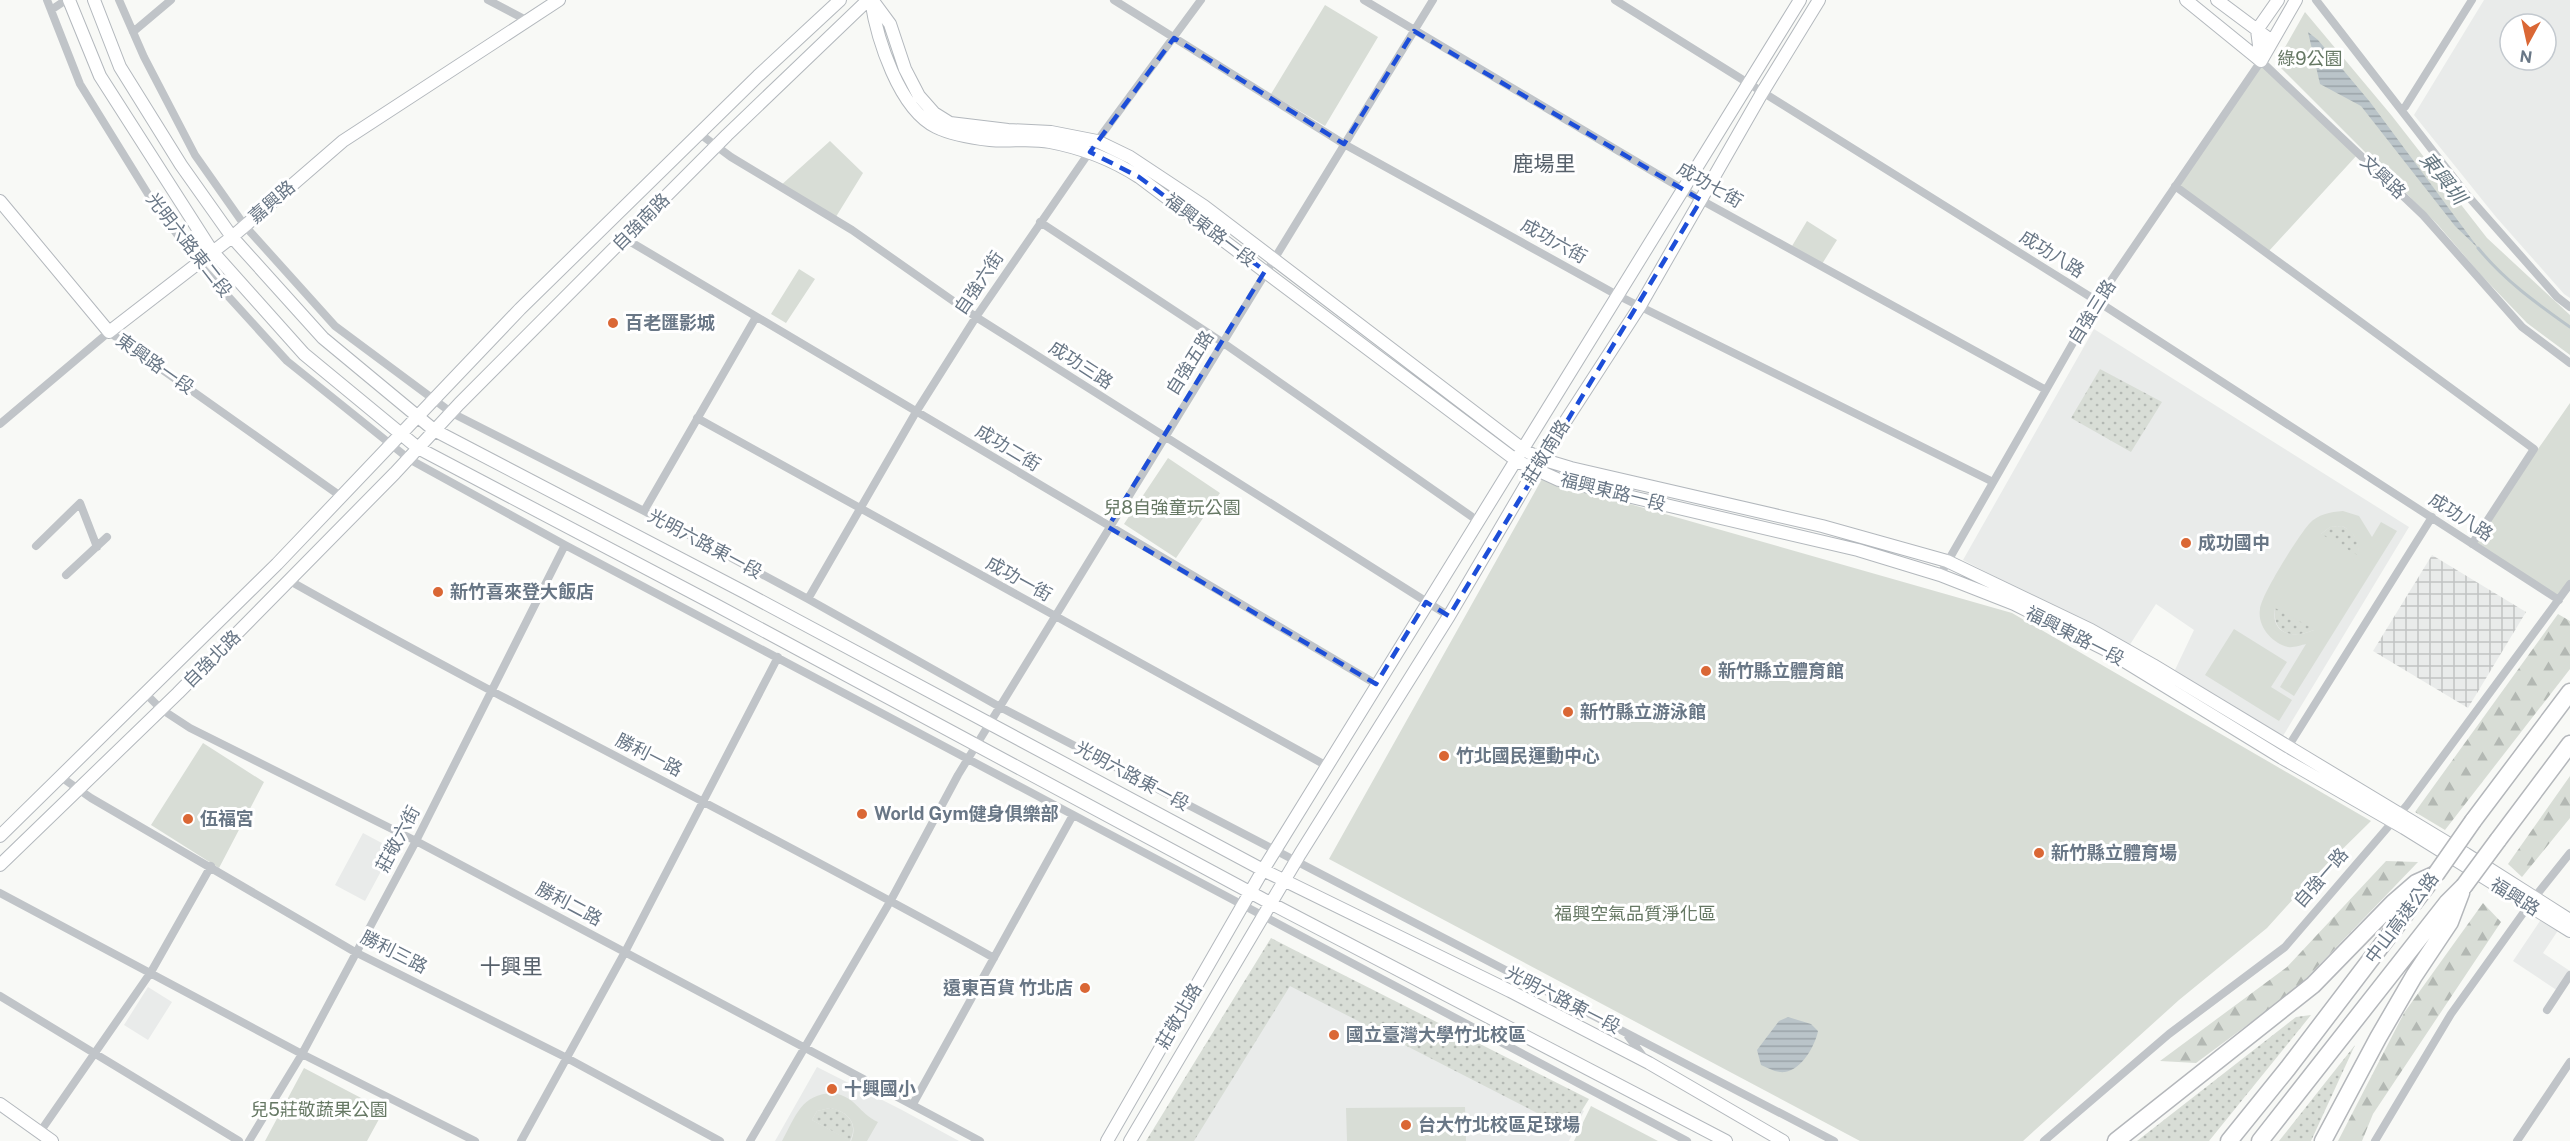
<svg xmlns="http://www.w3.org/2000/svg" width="2570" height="1141" font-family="'Public Sans','Noto Sans TC',sans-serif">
<defs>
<pattern id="industrial-grid" width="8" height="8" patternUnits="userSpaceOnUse" patternTransform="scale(1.5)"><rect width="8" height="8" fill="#e9ebea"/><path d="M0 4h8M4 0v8" fill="none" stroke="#c1c3c3"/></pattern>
<pattern id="grass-dots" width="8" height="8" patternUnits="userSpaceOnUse" patternTransform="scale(1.5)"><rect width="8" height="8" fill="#d8ddd6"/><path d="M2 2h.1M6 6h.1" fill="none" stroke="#b3b8b3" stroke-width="1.8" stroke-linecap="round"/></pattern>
<pattern id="forest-firs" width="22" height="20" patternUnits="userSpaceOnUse" patternTransform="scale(1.5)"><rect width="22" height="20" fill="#d8ddd6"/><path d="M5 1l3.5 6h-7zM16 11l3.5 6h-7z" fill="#b3b8b3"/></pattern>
<pattern id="water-rules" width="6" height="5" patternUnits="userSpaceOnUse" patternTransform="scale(1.5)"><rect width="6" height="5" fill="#bac4c9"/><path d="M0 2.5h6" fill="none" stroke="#9ba4a9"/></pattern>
</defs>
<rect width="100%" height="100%" fill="#f8f9f6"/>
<path fill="#e9ebea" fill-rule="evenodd" d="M2484,0H2570V298L2564,294L2496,217L2414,115ZM2510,24H2546V60H2510Z
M2094,329L2409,527L2283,736L2174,672L2194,630L2156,604L2129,646L1963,560Z
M363,833L393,849L365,901L335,885Z
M2542,918L2559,929L2543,953L2570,971L2558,991L2513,961Z
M1282,960L1584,1111L1569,1141H1171Z
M148,987L172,1002L148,1040L124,1025Z
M817,1067L902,1110L959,1141H775Z"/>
<path fill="url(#industrial-grid)" d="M2432,555L2526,612L2468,708L2373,651Z"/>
<path fill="url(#grass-dots)" d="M2100,369L2162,402L2131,452L2071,418Z
M2342,526L2351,531L2357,540L2360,557L2314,630C2293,639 2272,635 2275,608L2321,534L2330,527Z
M1271,938L1308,957L1589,1099L1570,1130L1290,986L1194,1141H1146Z
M2311,1015L2209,1141H2137L2296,1017Z
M2355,1045L2311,1141H2279Z
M830,1108C847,1111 859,1123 850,1141L812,1120L817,1111Z"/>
<path fill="url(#forest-firs)" d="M2558,614L2570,621V669L2445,830L2415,812Z
M2570,776V818L2522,877L2508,864Z
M2386,861L2418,862L2296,989L2196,1063L2160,1061L2287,967Z
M2483,903L2501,922L2373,1114L2362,1141H2338L2404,1013Z"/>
<path fill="#d8ddd6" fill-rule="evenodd" d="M1325,5L1378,37L1325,126L1271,94Z
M2305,12L2392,116L2487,238L2570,315V355L2527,323L2481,275L2438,225L2276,63Z
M2261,61L2358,154L2268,252L2175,186Z
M830,141L863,173L834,220L779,187Z
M1807,221L1837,240L1822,264L1792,246Z
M799,269L815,279L786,323L771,314Z
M2570,403V584L2559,600L2472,544Z
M1168,458L1220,493L1176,558L1124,524Z
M1542,479L2012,613L2371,821L2305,886L2267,928L2179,1000L2023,1141H1860L1329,859Z
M2343,511L2359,516L2372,537L2381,522L2397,531L2294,696L2280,687L2306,644C2301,645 2293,648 2288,647C2272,643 2257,626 2260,609C2261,595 2299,535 2309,524C2318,514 2330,512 2343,511ZM2342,526C2356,533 2358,542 2359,556L2321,534L2330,527ZM2275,608L2314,629V630C2294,639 2270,635 2275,608Z
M2234,629L2287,662L2271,687L2292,700L2279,721L2205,675Z
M203,743L264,782L219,868L151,825Z
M304,1068L384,1110L367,1141H265Z
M833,1093C857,1097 858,1113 878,1122L867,1141H782C796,1116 801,1094 833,1093ZM830,1108C847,1111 859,1123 851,1141L812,1120L817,1111Z
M1591,1106L1658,1141H1574Z
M1465,1107L1466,1141H1347L1346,1108Z"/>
<path fill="url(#water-rules)" d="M2308,32L2318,40L2370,102L2479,249L2455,226L2361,106L2320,84Z
M1788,1017L1811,1024L1818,1031C1815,1046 1802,1069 1785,1072C1776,1073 1768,1068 1761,1065L1757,1050L1779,1021Z"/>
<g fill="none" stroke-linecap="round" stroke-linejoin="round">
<path stroke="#bac4c9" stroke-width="3" d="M2478,248C2504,280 2536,303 2570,327"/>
<defs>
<path id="secondary" d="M69,0L100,76L212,251L304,354L418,448L714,604L1272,904L1726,1141
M94,0L120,67L181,165L232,237L323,338L434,430L744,592L1263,870L1510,991L1649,1063L1783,1141
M871,0C877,39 899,109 936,127C952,135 973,138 990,140C1010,142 1030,138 1050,142C1082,148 1111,159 1139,177L1517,461L1559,480L1858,550L1940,575L2014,604L2106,650L2282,758L2404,828L2570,931
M2186,0L2261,61
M2217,0L2272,41
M873,1L890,24L905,69L919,96L934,113L950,123L1008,130L1051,132L1097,141L1130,157L1204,206L1524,450L1541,459L1571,468L1822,526L1947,561L2091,630L2153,665L2466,854L2570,920
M2261,61L2296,0
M2261,61L2257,30L2278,0
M0,201L109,332L232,237L343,141L559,0
M0,836L277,564L520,309L758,76L840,0
M0,865L178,693L395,473L459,404L727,135L868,0
M0,1104L52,1141
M1107,1141L1263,870L1800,0
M1130,1141L1300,854L1449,616L1541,459L1640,306L1762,93L1819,0"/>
<path id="highway" d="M2473,821L2570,692
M2498,840L2570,744
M2116,1141L2313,985L2393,903L2416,883L2436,874
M2229,1141L2288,1068L2432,879
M2260,1141L2447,903L2464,886
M2323,1141L2378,1038L2414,976L2450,922L2461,893"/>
</defs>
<use href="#secondary" stroke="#b3b8bd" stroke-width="14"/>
<use href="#highway" stroke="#b4b7bb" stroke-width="19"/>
<path stroke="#c0c4c8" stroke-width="8" d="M47,0L80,84L148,194L197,262L287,361L409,459L565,545L1687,1141
M119,0L144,57L195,155L245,226L335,326L452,413L644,511L808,599L1000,707L1834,1141
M488,0L528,21
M1114,0L1344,144L1617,295L1993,482
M1364,0L1701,200L2046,390
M1615,0L2097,301L2559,600
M2316,0L2467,195L2557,297L2570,307
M51,10L66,0
M133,32L171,0
M2401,109L2405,107L2472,0
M700,134L731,157L852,230L976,317L1449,616
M2175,186L2534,449L2472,544
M1040,222L1222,342L1478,521
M624,238L1376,684
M697,418L1327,766
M0,424L109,332L339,495
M644,511L756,317
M36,546L80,503L97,547
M66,575L107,537
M1940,575L2097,301L2261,61L2423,215L2522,327L2570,363
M290,581C522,712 762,828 994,958
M808,599L916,412L976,317L1097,141L1201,0
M145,693L161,709L190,728L416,841L980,1141
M2288,747L2432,517
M61,777L91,798L355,952L565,1057L720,1141
M0,893L302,1054L475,1141
M0,996L239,1141
M2547,1010L2570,975
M1628,1036L1645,1059
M913,1104L1073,815
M40,1132L151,972L211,866
M249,1141L302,1054L416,841L565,545
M521,1141L625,952L778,657
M750,1141L891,900L958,775L1433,0
M2044,1141L2169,1034L2285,947L2407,805L2570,584
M2375,1141L2451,1014L2534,898L2570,853
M2517,1141L2570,1062"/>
<use href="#secondary" stroke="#fff" stroke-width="12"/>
<use href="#highway" stroke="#fff" stroke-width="16"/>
<defs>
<path id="highway-bridge" d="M2436,874L2473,821
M2464,886L2498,840"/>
</defs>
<use href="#highway-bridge" stroke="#b4b7bb" stroke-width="19" stroke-linecap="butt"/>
<use href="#highway-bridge" stroke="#fff" stroke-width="16"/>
</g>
<path fill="none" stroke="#1d4ed8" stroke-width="4.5" stroke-dasharray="12 8" stroke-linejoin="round" d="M1414,31L1701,200L1449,616L1426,602L1376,684L1108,527L1265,271L1139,177L1090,152L1174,38L1344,144Z"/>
<g fill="#da6735" stroke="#fff" stroke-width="2">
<circle cx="613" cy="323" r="6"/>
<circle cx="2186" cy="543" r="6"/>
<circle cx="438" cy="592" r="6"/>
<circle cx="1706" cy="671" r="6"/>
<circle cx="1568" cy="712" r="6"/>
<circle cx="1444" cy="756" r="6"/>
<circle cx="862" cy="814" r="6"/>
<circle cx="188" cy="819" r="6"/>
<circle cx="2039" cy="853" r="6"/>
<circle cx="1085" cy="988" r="6"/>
<circle cx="1334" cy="1035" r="6"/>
<circle cx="832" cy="1089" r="6"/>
<circle cx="1406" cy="1125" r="6"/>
</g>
<g text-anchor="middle" stroke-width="6" stroke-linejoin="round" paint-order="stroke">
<g font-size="18" fill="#667864" stroke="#fff">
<text x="2310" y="65">綠9公園</text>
<text x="1172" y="514">兒8自強童玩公園</text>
<text x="1635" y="920">福興空氣品質淨化區</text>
<text x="319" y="1116">兒5莊敬蔬果公園</text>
</g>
<g font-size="18" fill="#697786" stroke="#fff">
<text transform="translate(2383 177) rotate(43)" y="6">文興路</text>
<text transform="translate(1710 185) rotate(30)" y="6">成功七街</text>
<text transform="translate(272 202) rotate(-41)" y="6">嘉興路</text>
<text transform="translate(641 222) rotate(-45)" y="6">自強南路</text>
<text transform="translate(1210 230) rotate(37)" y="6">福興東路一段</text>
<text transform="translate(1554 241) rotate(29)" y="6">成功六街</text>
<text transform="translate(189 245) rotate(52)" y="6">光明六路東二段</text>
<text transform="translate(2052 254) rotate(32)" y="6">成功八路</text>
<text transform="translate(979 283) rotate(-56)" y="6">自強六街</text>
<text transform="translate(2092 312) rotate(-58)" y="6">自強三路</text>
<text transform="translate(1190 363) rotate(-58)" y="6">自強五路</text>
<text transform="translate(155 364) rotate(35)" y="6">東興路一段</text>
<text transform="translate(1081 365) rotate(33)" y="6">成功三路</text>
<text transform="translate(1008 448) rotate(31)" y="6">成功二街</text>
<text transform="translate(1546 452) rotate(-58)" y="6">莊敬南路</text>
<text transform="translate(1613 492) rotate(14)" y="6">福興東路一段</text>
<text transform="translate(2461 517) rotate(33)" y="6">成功八路</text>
<text transform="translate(705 544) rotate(28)" y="6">光明六路東一段</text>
<text transform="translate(1019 579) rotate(29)" y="6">成功一街</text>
<text transform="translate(2075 636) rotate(27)" y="6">福興東路一段</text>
<text transform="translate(212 659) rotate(-45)" y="6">自強北路</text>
<text transform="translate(649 755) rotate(27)" y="6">勝利一路</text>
<text transform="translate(1132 776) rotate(28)" y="6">光明六路東一段</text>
<text transform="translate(398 839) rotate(-62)" y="6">莊敬六街</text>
<text transform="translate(2321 878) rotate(-49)" y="6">自強一路</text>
<text transform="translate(2515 897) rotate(32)" y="6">福興路</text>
<text transform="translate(569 904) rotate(28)" y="6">勝利二路</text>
<text transform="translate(2402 918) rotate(-53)" y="6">中山高速公路</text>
<text transform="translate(394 952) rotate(27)" y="6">勝利三路</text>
<text transform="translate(1563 1000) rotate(27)" y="6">光明六路東一段</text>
<text transform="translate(1179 1016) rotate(-60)" y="6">莊敬北路</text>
</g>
<g font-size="18" font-weight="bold" fill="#697786" stroke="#fff" text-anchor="start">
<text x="625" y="329">百老匯影城</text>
<text x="2198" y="549">成功國中</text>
<text x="450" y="598">新竹喜來登大飯店</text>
<text x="1718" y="677">新竹縣立體育館</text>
<text x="1580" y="718">新竹縣立游泳館</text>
<text x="1456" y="762">竹北國民運動中心</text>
<text x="874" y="820">World Gym健身俱樂部</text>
<text x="200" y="825">伍福宮</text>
<text x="2051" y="859">新竹縣立體育場</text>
<text x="1073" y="994" text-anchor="end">遠東百貨 竹北店</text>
<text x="1346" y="1041">國立臺灣大學竹北校區</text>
<text x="844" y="1095">十興國小</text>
<text x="1418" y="1131">台大竹北校區足球場</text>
</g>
<g font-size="20" font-style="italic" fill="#657781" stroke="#fff">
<text transform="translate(2443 178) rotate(51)" y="7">東興圳</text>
</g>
<g font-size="21" fill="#57616b" stroke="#fff">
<text x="1544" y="171">鹿場里</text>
<text x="511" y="974">十興里</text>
</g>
</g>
<g transform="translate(2528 42) rotate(188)"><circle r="28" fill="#ffffff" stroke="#c3c9cf" stroke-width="1.5"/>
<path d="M0-4.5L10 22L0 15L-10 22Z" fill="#da6735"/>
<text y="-9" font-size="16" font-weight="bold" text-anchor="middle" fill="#697786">N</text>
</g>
</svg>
